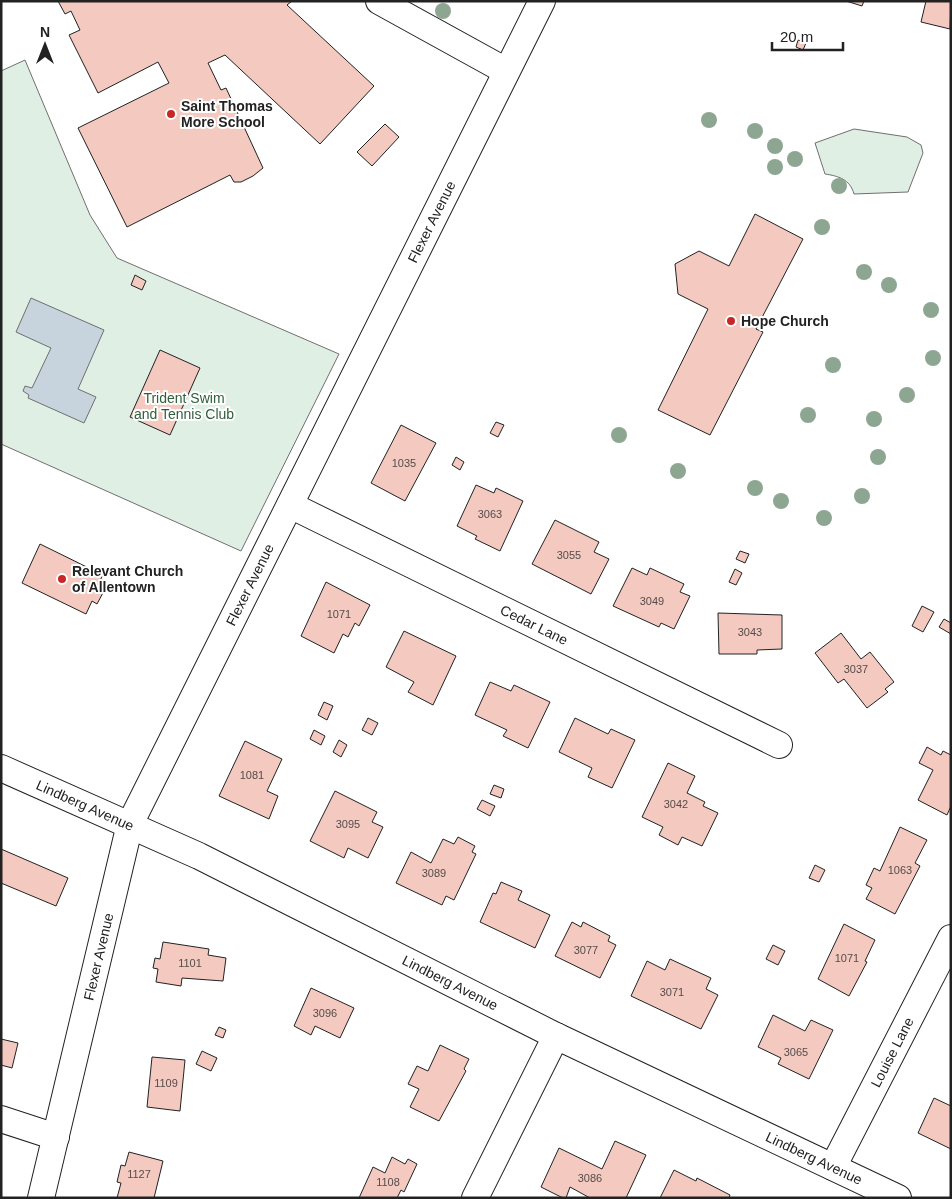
<svg xmlns="http://www.w3.org/2000/svg" width="952" height="1199" font-family="Arial,sans-serif">
<rect width="100%" height="100%" fill="#fff"/>
<path fill="#e0efe3" stroke="#6f6f6f" d="M25,60L90,215L117,258L339,354L241,551L1,444V71Z
M854,129L907,137L921,145L923,153L908,192L854,194C850,179 838,176 825,174L815,143Z"/>
<path fill="#c7d3dd" stroke="#6f6f6f" d="M31,298L104,330L78,389L96,397L84,423L28,398L29,395L23,391L25,386L32,388L51,348L16,332Z"/>
<path fill="#f3c9c0" stroke="#222" d="M58,1H292L287,5L374,86L320,144L225,55L208,63L221,90L226,88L263,168L253,176L241,182H234L230,175L127,227L78,128L169,83L158,62L98,93L69,35L80,30L71,11L65,14Z
M846,1H864L862,6Z
M926,1H951L950,29L921,22Z
M798,40L806,43L803,50L796,47Z
M385,124L399,137L372,166L357,152Z
M755,214L803,239L756,329L763,332L710,435L658,410L708,309L678,294L675,264L699,251L729,266Z
M135,275L146,281L142,290L131,285Z
M160,350L200,368L170,435L130,417Z
M496,422L504,425L498,437L490,433Z
M401,425L436,443L405,501L371,483Z
M456,457L464,462L460,470L452,465Z
M476,485L494,493L496,488L523,501L500,551L475,539L477,536L457,526Z
M555,520L599,542L594,552L609,559L591,594L532,564Z
M40,544L103,575L97,586L105,589L97,604L92,601L86,614L22,583Z
M740,551L749,554L745,563L736,559Z
M632,568L647,575L650,568L684,584L680,592L690,596L674,629L661,623L659,627L613,606Z
M735,569L742,573L736,585L729,582Z
M326,582L370,605L359,626L355,623L348,637L343,634L334,653L301,636Z
M922,606L934,612L923,632L912,626Z
M718,613L782,615V649L757,650V654H719Z
M944,619L951,623V634L939,627Z
M404,631L456,656L433,705L408,692L414,682L386,667Z
M841,633L861,659L870,652L894,682L885,689L888,692L867,708L844,679L838,683L815,653Z
M490,682L511,691L514,685L550,702L528,748L503,736L507,730L475,715Z
M324,702L333,706L327,720L318,715Z
M368,718L378,723L372,735L362,730Z
M575,718L608,734L611,729L635,740L612,788L588,777L592,768L559,752Z
M314,730L325,736L321,745L310,739Z
M339,740L347,745L341,757L333,752Z
M245,741L282,759L267,791L278,796L269,819L219,796Z
M927,747L941,755L943,751L951,755V806L947,815L918,800L933,770L919,763Z
M668,763L695,776L687,793L705,802L703,806L718,813L702,846L682,837L678,845L659,835L663,827L642,817Z
M494,785L504,789L501,798L490,794Z
M335,791L377,812L372,822L383,827L368,858L348,848L344,858L310,841Z
M482,800L495,806L490,816L477,809Z
M900,827L927,840L915,863L920,866L895,914L866,899L872,888L866,885L874,868L880,871Z
M458,837L475,846L472,852L476,854L454,900L446,896L442,905L396,883L411,852L431,863L443,839L454,844Z
M1,849L68,878L56,906L1,883Z
M815,865L825,870L819,882L809,878Z
M501,882L522,891L518,900L550,915L535,948L480,922L493,893L496,894Z
M572,922L581,927L583,922L610,936L608,941L616,945L600,978L555,956Z
M844,924L875,940L865,961L867,962L849,996L818,979Z
M163,942L209,949L208,955L226,958L223,981L182,978L181,986L156,982L158,969L153,968L155,958L160,959Z
M773,945L785,951L778,965L766,959Z
M670,959L711,978L706,989L718,995L701,1029L631,996L647,961L665,970Z
M311,988L354,1008L340,1038L315,1026L311,1035L294,1026Z
M773,1015L805,1031L811,1020L833,1030L809,1079L778,1064L781,1058L758,1047Z
M219,1027L226,1030L223,1038L215,1035Z
M1,1039L18,1043L12,1068L1,1065Z
M440,1045L469,1059L464,1069L466,1071L439,1121L410,1107L419,1089L408,1084L417,1066L428,1071Z
M202,1051L217,1058L211,1071L196,1064Z
M152,1057L185,1060L180,1111L147,1107Z
M934,1098L951,1106V1149L918,1133Z
M615,1141L646,1155L626,1198H590L570,1187L566,1198H563L541,1187L559,1148L602,1169Z
M129,1152L163,1161L154,1198H117L121,1183L117,1182L121,1165L125,1166Z
M392,1157L405,1164L408,1159L417,1164L404,1192L401,1190L397,1198H359L373,1167L385,1173Z
M674,1170L696,1181L697,1178L730,1195L729,1198H660Z"/>
<g fill="none" stroke-linecap="round" stroke-linejoin="round">
<defs>
<g id="minor">
<path d="M379,1L506,71"/>
<path id="s1" d="M290,505L779,745"/>
<path id="s2" d="M1,768L199,856L556,1036L898,1198"/>
<path d="M1,1119L56,1137"/>
<path id="s3" d="M833,1167L951,938"/>
<path id="s4" d="M41,1198L130,824L542,1"/>
<path d="M475,1198L556,1036"/>
</g>
</defs>
<use href="#minor" stroke="#222" stroke-width="28"/>
<use href="#minor" stroke="#fff" stroke-width="26"/>
</g>
<g fill="#8da692">
<circle cx="443" cy="11" r="8"/>
<circle cx="709" cy="120" r="8"/>
<circle cx="755" cy="131" r="8"/>
<circle cx="775" cy="146" r="8"/>
<circle cx="795" cy="159" r="8"/>
<circle cx="775" cy="167" r="8"/>
<circle cx="839" cy="186" r="8"/>
<circle cx="822" cy="227" r="8"/>
<circle cx="864" cy="272" r="8"/>
<circle cx="889" cy="285" r="8"/>
<circle cx="931" cy="310" r="8"/>
<circle cx="933" cy="358" r="8"/>
<circle cx="833" cy="365" r="8"/>
<circle cx="907" cy="395" r="8"/>
<circle cx="808" cy="415" r="8"/>
<circle cx="874" cy="419" r="8"/>
<circle cx="619" cy="435" r="8"/>
<circle cx="878" cy="457" r="8"/>
<circle cx="678" cy="471" r="8"/>
<circle cx="755" cy="488" r="8"/>
<circle cx="862" cy="496" r="8"/>
<circle cx="781" cy="501" r="8"/>
<circle cx="824" cy="518" r="8"/>
</g>
<g fill="#c62828" stroke="#fff" stroke-width="2">
<circle cx="171" cy="114" r="5"/>
<circle cx="731" cy="321" r="5"/>
<circle cx="62" cy="579" r="5"/>
</g>
<g text-anchor="middle" stroke-width="4" stroke-linejoin="round" paint-order="stroke">
<g font-size="11" fill="#564c4a">
<text x="404" y="467">1035</text>
<text x="490" y="518">3063</text>
<text x="569" y="559">3055</text>
<text x="652" y="605">3049</text>
<text x="339" y="618">1071</text>
<text x="750" y="636">3043</text>
<text x="856" y="673">3037</text>
<text x="252" y="779">1081</text>
<text x="676" y="808">3042</text>
<text x="348" y="828">3095</text>
<text x="900" y="874">1063</text>
<text x="434" y="877">3089</text>
<text x="586" y="954">3077</text>
<text x="847" y="962">1071</text>
<text x="190" y="967">1101</text>
<text x="672" y="996">3071</text>
<text x="325" y="1017">3096</text>
<text x="796" y="1056">3065</text>
<text x="166" y="1087">1109</text>
<text x="139" y="1178">1127</text>
<text x="590" y="1182">3086</text>
<text x="388" y="1186">1108</text>
</g>
<g font-size="14" font-weight="bold" fill="#222" stroke="#fff" text-anchor="start">
<text x="181" y="111">Saint Thomas<tspan x="181" dy="16">More School</tspan></text>
<text x="741" y="326">Hope Church</text>
<text x="72" y="576">Relevant Church<tspan x="72" dy="16">of Allentown</tspan></text>
</g>
<g font-size="14" fill="#222" stroke="#fff">
<text dy="5" stroke="none"><textPath href="#s4" startOffset="1058">Flexer Avenue</textPath></text>
<text dy="5" stroke="none"><textPath href="#s4" startOffset="652">Flexer Avenue</textPath></text>
<text dy="5" stroke="none"><textPath href="#s1" startOffset="272">Cedar Lane</textPath></text>
<text dy="5" stroke="none"><textPath href="#s2" startOffset="92">Lindberg Avenue</textPath></text>
<text dy="5" stroke="none"><textPath href="#s4" startOffset="248">Flexer Avenue</textPath></text>
<text dy="5" stroke="none"><textPath href="#s2" startOffset="498">Lindberg Avenue</textPath></text>
<text dy="5" stroke="none"><textPath href="#s3" startOffset="129">Louise Lane</textPath></text>
<text dy="5" stroke="none"><textPath href="#s2" startOffset="902">Lindberg Avenue</textPath></text>
</g>
<g font-size="14" fill="#2f5e38" stroke="#fff">
<text x="184" y="403">Trident Swim<tspan x="184" dy="16">and Tennis Club</tspan></text>
</g>
</g>
<rect width="952" height="1199" fill="none" stroke="#222222" stroke-width="5"/>
<g transform="translate(45 45)" stroke="#ffffff" stroke-width="4" paint-order="stroke">
<path d="M0-4L9 19L0 12L-9 19Z" fill="#222222"/>
<text y="-8" font-size="14" font-weight="bold" text-anchor="middle" fill="#222222">N</text>
</g>
<path d="M772 42v8h71v-8" fill="none" stroke="#222222" stroke-width="2.5"/>
<text x="780" y="42" font-size="15" fill="#222222" stroke="#ffffff" stroke-width="4" paint-order="stroke">20 m</text>
</svg>
